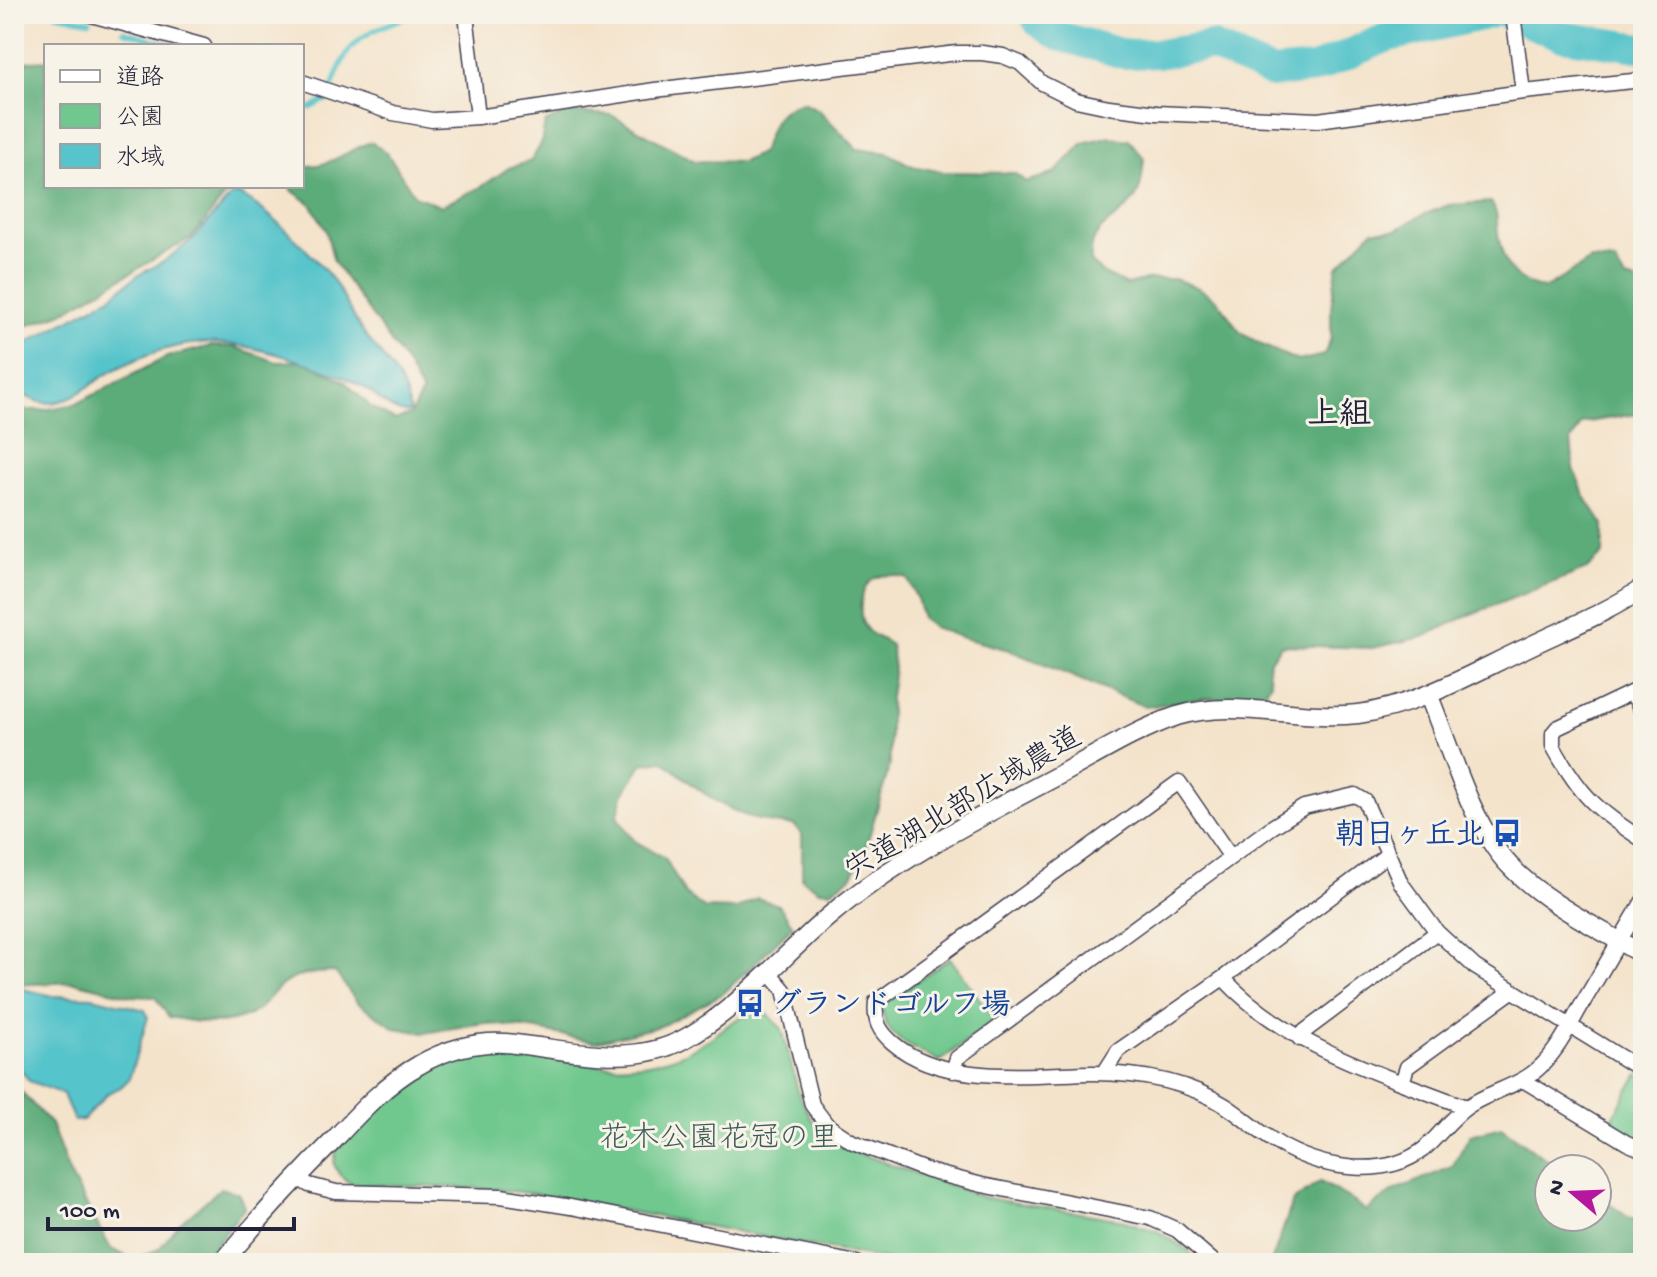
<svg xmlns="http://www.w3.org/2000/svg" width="1657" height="1277" font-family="'Gochi Hand','Klee One',sans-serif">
<rect width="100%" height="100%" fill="#f7f3e8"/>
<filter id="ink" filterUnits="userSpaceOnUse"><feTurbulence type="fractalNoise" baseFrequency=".0125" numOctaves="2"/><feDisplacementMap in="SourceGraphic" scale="16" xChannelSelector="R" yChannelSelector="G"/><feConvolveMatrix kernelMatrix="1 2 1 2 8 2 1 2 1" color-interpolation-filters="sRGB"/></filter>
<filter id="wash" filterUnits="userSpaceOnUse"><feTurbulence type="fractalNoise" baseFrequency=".006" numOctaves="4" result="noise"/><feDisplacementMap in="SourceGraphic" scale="32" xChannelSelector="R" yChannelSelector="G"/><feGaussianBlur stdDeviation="1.8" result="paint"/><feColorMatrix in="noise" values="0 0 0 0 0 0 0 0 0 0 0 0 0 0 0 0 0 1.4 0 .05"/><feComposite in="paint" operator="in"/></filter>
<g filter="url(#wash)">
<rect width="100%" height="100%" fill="#f4e3cb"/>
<path fill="#70c88e" stroke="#497564" stroke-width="2" d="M950,958L995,1020L940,1061C916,1050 882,1038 882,1006Z
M751,1014H767L782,1029L799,1095L810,1117L822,1133L844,1148L985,1198L1118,1219L1159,1232L1186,1249L1201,1263H904L536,1194L493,1189L351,1184L339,1174L334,1164L336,1151C411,1074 438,1043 552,1059C591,1064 620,1070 660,1061C680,1057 698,1047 715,1035C727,1026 736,1017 751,1014Z
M1638,1074L1643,1077V1143L1608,1125Z"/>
<path fill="#5cac79" stroke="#3f675a" stroke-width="2" d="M46,60V186H233L192,237L60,314L14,330V63Z
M803,102L819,110L857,149L888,153L912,166L943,172L1014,173L1026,182L1055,173L1083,143L1107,137L1129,140L1144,158C1142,173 1143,189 1132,202C1113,225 1088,226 1091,262L1102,273L1126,285L1150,279H1175L1199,288L1218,301L1240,332L1264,346L1298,361L1324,355L1331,338V307L1337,267L1373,230H1396L1420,216L1449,205L1491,202C1499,216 1496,218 1498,233C1503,265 1511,281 1544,289L1591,260L1615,262L1625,279L1643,283V413L1582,423L1571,441L1574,469L1585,497L1603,524V554L1587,569L1467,616L1423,637L1372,648L1282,645C1270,659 1264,663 1271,682L1264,695L1244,700L1205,698L1146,707L1009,650L960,637L933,627L922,619L918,601L907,578C896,575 886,573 875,578C859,587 856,618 868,631C874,636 884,640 891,645L894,668L890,697V765L866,847L852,876L831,891L819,890L802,879V835L794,825C740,824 703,795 664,761L642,764L623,795L617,817L635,841L665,858L685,894L704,908L737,909L757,898L779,905L793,926L724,993L661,1026L595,1042L538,1030L483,1023L424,1033L395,1028L357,1002L335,972C317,972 295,974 281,986C269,996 264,1008 249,1015C223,1028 196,1022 169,1017L155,997L131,996L74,982L14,985V408L16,410H43L76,404L167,357L211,346L234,347L277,362L306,361L345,382L372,408L395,420L410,415L422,393L407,365L334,262L326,230L311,204L291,190L290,186H302V166C330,168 345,151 371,142L387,153L415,196L441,206L481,187L509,168L531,161L541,144L545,123L568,112L611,115L695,161L742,162L762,152C772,125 772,110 803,102Z
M14,1084L51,1124L69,1173L111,1249L133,1259L159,1249L179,1224L221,1188L238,1193L245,1207L201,1263H14Z
M1501,1127L1560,1169H1549V1217H1597V1195L1629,1218L1643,1221V1263H1271L1293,1201L1320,1182L1349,1198L1366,1211L1393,1191L1452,1167L1470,1135Z"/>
<path fill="#56c4cb" stroke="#3c7383" stroke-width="2" d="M237,194C264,205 314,256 333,280C345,297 352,317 364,333C382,358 407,381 410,412C393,416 377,395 363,387C329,368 257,345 217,343C178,341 141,355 107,374C88,386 72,402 48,403C35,403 24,395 14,389V350L109,298L138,275L163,262L194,238L232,195Z
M14,987L53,996L93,997L145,1010L148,1017L129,1079L121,1087L108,1093L83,1120L74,1121L63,1094L29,1081L14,1060Z"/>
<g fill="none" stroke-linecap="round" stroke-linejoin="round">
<path stroke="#56c4cb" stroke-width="5" d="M56,14L90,21
M123,31L174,46
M302,107L311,108L328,99C348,38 357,35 416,14"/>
<path stroke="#56c4cb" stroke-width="30" d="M1034,14L1038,22L1059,36L1124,54L1164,53L1211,46L1272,73L1314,69L1388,37L1489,14
M1507,14L1562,36L1643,48"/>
</g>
</g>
<g filter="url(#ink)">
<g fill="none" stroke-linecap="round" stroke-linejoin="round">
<defs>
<path id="minor" d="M88,14L204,46
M466,14L478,117
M1513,14L1523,92
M302,82L393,113L432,120L478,117L655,90L957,53H982L1003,56L1020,63L1042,83L1076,100L1109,107L1156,113L1318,120L1523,92L1643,80
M1643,687L1557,728L1553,733V746C1580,795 1596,810 1643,840
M1632,693L1643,713
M1230,856L1179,782L876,1002C874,1021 879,1031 893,1043C943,1086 1031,1074 1092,1073C1138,1073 1187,1081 1226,1106C1246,1119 1264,1137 1286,1148C1326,1169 1385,1179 1424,1149C1439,1136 1451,1118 1467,1107C1490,1091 1521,1086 1541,1066C1558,1050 1570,1025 1581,1006C1602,971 1622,936 1643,901
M769,972L784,990L812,1105L827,1125L853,1142L928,1171L982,1185L1150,1218L1177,1230L1215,1263
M1223,978C1273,1031 1334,1057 1402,1083
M1300,1039L1305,1031L1437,932
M953,1071L957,1058L1272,827L1304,807L1355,795L1365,801L1401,883L1437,932L1475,967L1643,1071
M1104,1073L1118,1051L1223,978L1388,854
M1523,1080L1627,1143L1643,1150
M1466,1107L1402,1083L1407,1067L1512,991
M297,1178L309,1185L336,1192L501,1196L571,1207L857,1263"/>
<path id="tertiary" d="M1428,694C1450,746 1471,826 1510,866C1546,904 1599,928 1643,955
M222,1263C257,1221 294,1180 333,1141C359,1113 385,1084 419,1065C444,1050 476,1041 505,1043C564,1048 629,1069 684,1039C739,1009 780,958 828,917C896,859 980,817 1059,775C1098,754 1136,730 1177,716C1236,698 1298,721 1358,714C1418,706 1472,673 1526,648C1565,629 1607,613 1643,588"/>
</defs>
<use href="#minor" stroke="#423f51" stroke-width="17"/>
<use href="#tertiary" stroke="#423f51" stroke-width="21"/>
<use href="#minor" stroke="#fff" stroke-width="14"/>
<use href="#tertiary" stroke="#fff" stroke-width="18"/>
</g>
</g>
<defs>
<symbol id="bus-bare" viewBox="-9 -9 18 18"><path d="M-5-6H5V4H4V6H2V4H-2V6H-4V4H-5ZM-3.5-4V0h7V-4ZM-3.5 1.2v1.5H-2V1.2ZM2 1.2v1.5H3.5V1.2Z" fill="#1a4fb4" stroke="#f7f3e8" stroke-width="2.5" paint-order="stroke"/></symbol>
</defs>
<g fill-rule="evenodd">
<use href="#bus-bare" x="1487" y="813" width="40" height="40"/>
<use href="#bus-bare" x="730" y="983" width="40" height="40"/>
</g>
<g text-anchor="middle" stroke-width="6" stroke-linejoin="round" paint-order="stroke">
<g font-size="30" fill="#22223b" stroke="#f7f3e8">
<text transform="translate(962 802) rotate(-31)" y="10">宍道湖北部広域農道</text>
</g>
<g font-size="30" font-weight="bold" fill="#164399" stroke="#f7f3e8" text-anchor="end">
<text x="1485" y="843">朝日ヶ丘北</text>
<text x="772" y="1013" text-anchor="start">グランドゴルフ場</text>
</g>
<g font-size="30" fill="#3d5c58" stroke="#f7f3e8">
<text x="719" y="1146">花木公園花冠の里</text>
</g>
<g font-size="32" font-weight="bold" fill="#22223b" stroke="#f7f3e8">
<text x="1339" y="423">上組</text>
</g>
</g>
<rect width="1657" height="1277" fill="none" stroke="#f7f3e8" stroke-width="48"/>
<rect x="44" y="44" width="260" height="144" fill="#f7f3e8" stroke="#a29fa3" stroke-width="2"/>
<rect x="60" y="70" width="40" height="12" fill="#ffffff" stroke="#a29fa3" stroke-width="2"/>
<text x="116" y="84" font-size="24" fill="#22223b">道路</text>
<rect x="60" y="104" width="40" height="24" fill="#70c88e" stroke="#a29fa3" stroke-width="2"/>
<text x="116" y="124" font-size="24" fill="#22223b">公園</text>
<rect x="60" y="144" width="40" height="24" fill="#56c4cb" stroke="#a29fa3" stroke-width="2"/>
<text x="116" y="164" font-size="24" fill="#22223b">水域</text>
<g transform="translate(1573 1193) rotate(289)"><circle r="38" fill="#f7f3e8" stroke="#a29fa3" stroke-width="2"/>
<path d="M0-6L14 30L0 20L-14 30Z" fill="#b5179e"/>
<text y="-12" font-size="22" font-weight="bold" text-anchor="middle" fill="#22223b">N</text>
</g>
<path d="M48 1217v12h246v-12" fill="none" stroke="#22223b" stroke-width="4"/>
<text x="60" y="1217" font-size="24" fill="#22223b" stroke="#f7f3e8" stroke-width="6" paint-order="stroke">100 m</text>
</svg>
